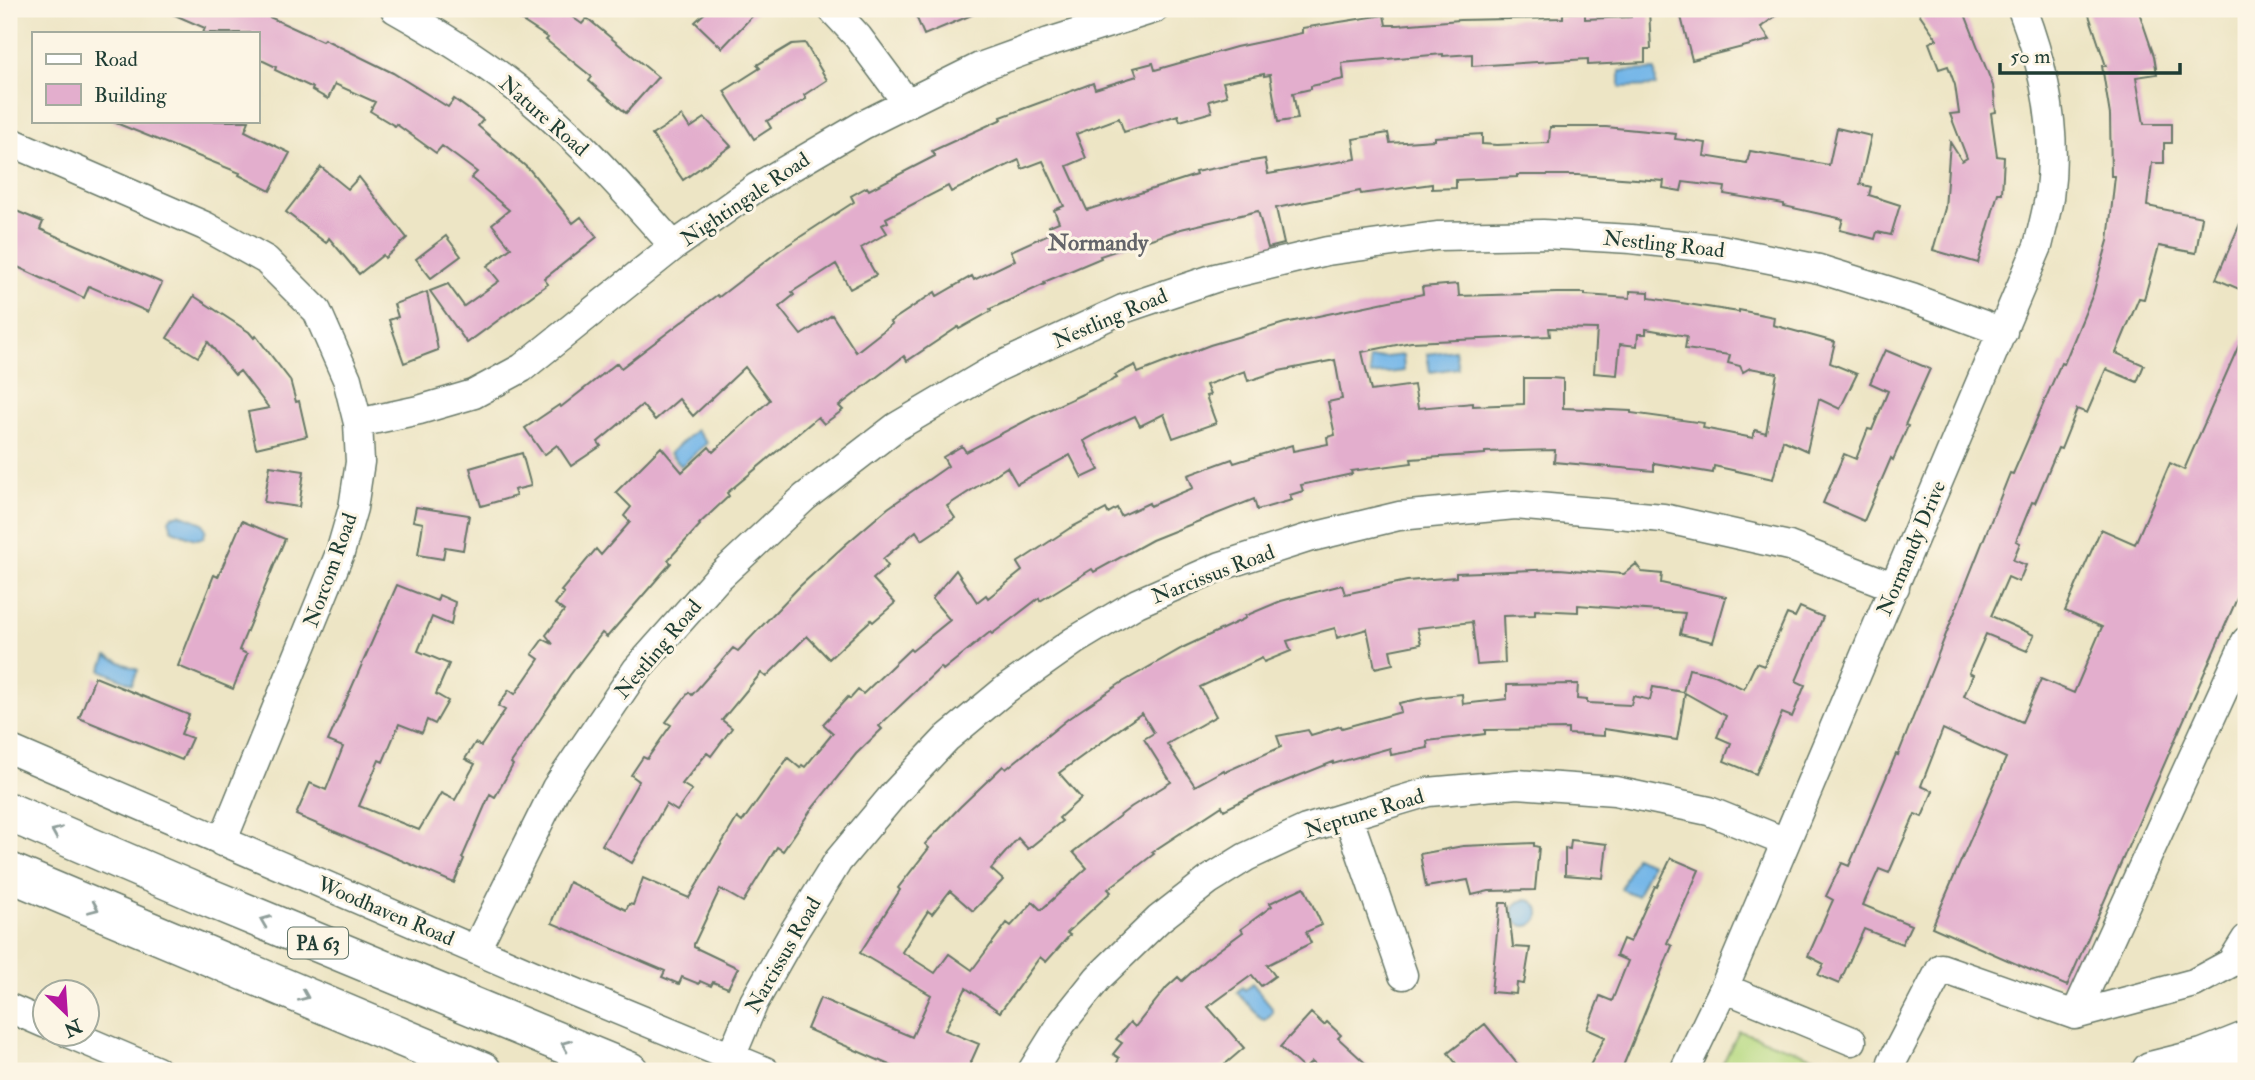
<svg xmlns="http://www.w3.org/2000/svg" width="2255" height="1080" font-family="'IM FELL Double Pica',serif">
<rect width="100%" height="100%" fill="#fcf5e5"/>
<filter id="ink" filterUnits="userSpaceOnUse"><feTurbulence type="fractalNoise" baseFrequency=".0143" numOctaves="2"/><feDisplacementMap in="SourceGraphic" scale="14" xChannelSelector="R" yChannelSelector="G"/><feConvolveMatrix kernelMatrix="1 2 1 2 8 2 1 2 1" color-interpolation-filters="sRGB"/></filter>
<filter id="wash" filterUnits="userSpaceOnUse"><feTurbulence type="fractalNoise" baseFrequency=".00686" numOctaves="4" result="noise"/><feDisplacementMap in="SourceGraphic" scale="28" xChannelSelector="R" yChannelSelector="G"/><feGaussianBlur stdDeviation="1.57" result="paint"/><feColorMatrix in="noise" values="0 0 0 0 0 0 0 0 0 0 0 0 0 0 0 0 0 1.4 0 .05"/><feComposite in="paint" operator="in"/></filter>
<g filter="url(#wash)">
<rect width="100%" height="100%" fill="#ede5c5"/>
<path fill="#b6d981" stroke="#6a8b5a" stroke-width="2" d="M1739,1031L1854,1071H1719Z"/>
<path fill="#73b6e8" stroke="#497a8e" stroke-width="2" d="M1655,70L1656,86L1620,87V71Z
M1455,350L1458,368L1430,372L1427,354Z
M1403,355L1404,371L1371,375L1369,359Z
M696,430L707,443L681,466L670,453Z
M180,514L203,523L206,530L203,538L195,539L172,530L169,520L172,516Z
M107,656L138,670L132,684L101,670Z
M1635,857L1651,864L1637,896L1621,889Z
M1513 913a13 13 0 1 1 26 0a13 13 0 1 1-26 0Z
M1252,984L1272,1008V1013L1265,1020L1261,1019L1237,992L1242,987L1245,990Z"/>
<g id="blocks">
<path fill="#e3aecd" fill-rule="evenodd" d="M161,9H252L322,41L324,39L393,73L448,107L454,99L483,120L478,126L530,170L573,223L581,217L597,237L544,279L548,284L467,343L430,291L448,284L464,306L499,281L487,266L511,248L492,224L509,210L471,178L477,172L442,146L436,153L396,124L395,126L370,111L375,102L335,84L328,99L312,90L313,88L275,70L276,67L257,58V33H203L205,28Z
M504,9H561L582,24L587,18L658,77L626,113L589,81L592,77L546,40L548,38Z
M709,9H759L722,48L695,22Z
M913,9H986L924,35Z
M1631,9H1649L1651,49H1645V62L1588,65V59L1472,66V54L1443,56V54L1342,63L1344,79L1311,86V89L1293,93L1298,119L1278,122L1270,75L1264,76V74L1223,82L1227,96L1209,101L1212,112L1180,121L1178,115L1124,132L1119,118L1076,134L1086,158L1067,166L1087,210L1196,175L1195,172L1241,163L1265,159L1268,174L1356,159L1353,139L1388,133L1390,143L1434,140V137L1482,134V144L1497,145L1549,143L1550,127H1606L1676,134L1675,139L1706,143L1704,156L1747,163L1750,151L1829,165L1837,128L1871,136L1860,184L1871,187L1869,195L1900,205L1891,235L1877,232L1875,239L1840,230L1843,219L1784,206V204L1724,194L1725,187L1683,182L1681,191L1663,188L1664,181L1578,175H1517V177L1456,180V188L1432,189V184L1361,194L1360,191L1276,208L1284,244L1268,248L1258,211L1181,229L1100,256L1101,258L1044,282L1045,284L990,309L991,311L959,329L958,327L907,361L904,356L839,406L843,410L824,424L818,417L727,493L729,496L699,524L700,525L668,560L671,563L607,637L602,633L570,675L511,763L513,765L495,797L490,794L462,858L464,859L454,883L296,815L310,783L326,790L343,747L328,741L397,585L437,601L439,595L455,602L451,625L432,617L418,651L449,664L436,694L448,701L435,724L427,720L422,733L399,724L383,762L379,760L359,806L419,830L441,793L455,800L475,764L465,759L475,743L481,746L505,710L498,706L509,690L515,694L539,659L532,654L543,639L553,644L546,635L564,611L555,604L564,593L561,591L596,549L601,555L630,522L624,516L631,507L616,492L661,447L682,472L709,447L713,452L770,400L745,367L693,416L679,399L655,420L642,405L598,442L601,446L571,466L557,445L544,455L525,428L559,405L561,407L617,363L621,368L717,295L719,297L780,250L854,202L851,196L867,187L869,190L935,156L932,151L1002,119L1001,117L1093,83L1095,89L1137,76L1134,68L1153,63L1155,70L1236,47L1302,33V28L1384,15L1386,25H1398L1460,20L1563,18V13L1585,12V19L1631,17ZM1019,160L1022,169L1043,161L1064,206L1054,210L1059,222L1049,226L1051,233L1011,251L1015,260L974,280L972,276L937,296L935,292L890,322L892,324L856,352L832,315L801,335L779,307L794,295L792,292L836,264L850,289L876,275L861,248L887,233L882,225L888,222L886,218L948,186L951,192Z
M1679,9H1785L1761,27L1770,40L1692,60Z
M1916,9H1963L1993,86L1996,112L1991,113L1997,156L2004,157L2002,193H1998L1978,263L1933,250L1945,208L1950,142L1962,161L1967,158L1950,114L1959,113L1955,85L1948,66L1939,69L1929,43L1937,39Z
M2087,9H2138L2154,56L2157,74L2136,77L2144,124H2172V143H2164V163H2152L2147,206L2202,217L2196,253L2159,246L2144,299L2139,298L2116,353L2144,365L2137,382L2106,369L2087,413L2077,409L2061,449L2058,448L2035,503L2032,502L2016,541L2020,543L2013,560L2026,565L2019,582L2008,577L1991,616L2034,635L2027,651L1986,634L1969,673L1973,675L1964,696L2022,722L2041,679L2074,693L2102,627L2065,611L2101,529L2135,544L2170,463L2184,470L2246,329V578L2067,986L1932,927L2006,758L1943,729L1921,786L1933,791L1922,817L1915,814L1889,873L1879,869L1863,905L1911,925L1902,944L1864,929L1839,984L1818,975L1824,964L1808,956L1833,900L1826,896L1842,863L1849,866L1896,754L1898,755L2010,473L2013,474L2061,363L2064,364L2093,294L2108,241L2115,176H2111L2110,115L2102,66H2106Z
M805,43L827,80L804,95L806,99L767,121L771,128L754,139L724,91L760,68L757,65L792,44Z
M682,116L690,128L705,118L731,146L683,180L652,135Z
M111,121H249L245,131L290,153L270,191L239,175L240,173Z
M321,167L348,189L359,177L407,238L385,258L383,255L359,274L329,238L326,243L286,212Z
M9,208L43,222L40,229L162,283L148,312L89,286L84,298L9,263Z
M2246,210V292L2216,279Z
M446,236L461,256L431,278L416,259Z
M1458,284L1459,296L1557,293H1585V295L1630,298V291L1649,292V298L1739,312V310L1774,317L1773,325L1835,342L1830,363L1857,374L1840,409L1819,399L1807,451L1783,440L1773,479L1714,466L1713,473L1654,463V471L1554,462L1555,450L1485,452V454L1411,459L1412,463L1351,471L1352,474L1301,485L1303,491L1290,495L1292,500L1257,510L1254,499L1152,540L1094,572L1092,569L1040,601L1039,598L992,634L990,632L943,670L941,667L879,726L882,729L856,754L811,810L783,851L777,847L743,902L720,889L694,944V947L738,968L728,988L713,982L711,986L700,981L699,984L682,977L679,984L662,977L665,971L552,923L569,882L626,910L629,904L633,905L643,878L689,898L737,818L742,822L788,758L800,768L802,765L805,767L833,733L823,724L848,697L850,699L858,690L863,694L910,649L912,651L950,620L932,599L956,570L977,602L986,595L988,598L1022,571L1017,563L1070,528L1106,509L1108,513L1117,508L1121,516L1149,503L1150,506L1193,488L1188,475L1232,459L1234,463L1292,445L1293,451L1328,444L1327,437L1335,435L1328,402L1342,399L1335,360L1279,371L1248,381L1245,371L1206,385L1210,395L1206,396L1216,423L1173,438L1164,414L1140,426L1135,416L1102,431L1084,441L1099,470L1082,478L1070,455L1017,484L1007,467L947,506L955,518L922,540L916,531L883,559L888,566L873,579L895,603L873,622L871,620L829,659L807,636L766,677L761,673L722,720L732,728L711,756L707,753L682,784L692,790L677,811L666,804L632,863L602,845L639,781L631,775L643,757L647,759L671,725L666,722L689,692L692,695L733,648L738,651L800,586L846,544L888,508L948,466L943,457L962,446L966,452L1033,417L1117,378L1115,375L1135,365L1138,373L1210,345L1285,323L1423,294L1422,287ZM1549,328L1597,329L1594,373L1617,375L1620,344L1637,346L1638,334H1646V329L1687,336L1685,349L1730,355L1728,363L1740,366L1743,372L1750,368L1777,373L1766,433L1755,430L1753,438L1703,428L1704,423L1631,413V411L1563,408V379L1551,378H1524V404L1473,406V403L1418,408L1414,385L1371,391L1362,352L1411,342L1550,336Z
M427,292L438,350L404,363L389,320L398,317L394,304Z
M194,296L249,332L254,338L256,336L290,380L296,402L299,401L307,436L256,448L248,412L269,408L240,371L235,375L208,342L198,357L167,338Z
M1885,350L1930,369L1905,425L1908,426L1893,460L1891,458L1864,521L1823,503L1844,454L1856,459L1868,429L1872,430L1888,391L1870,383Z
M522,453L531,486L514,490L516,496L481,506L470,468Z
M270,466L304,471L299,507L264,502Z
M416,507L469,515L463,550L445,547L443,559L418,555L423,523L413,521Z
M242,521L285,539L239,650L247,654L233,689L178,666L214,575L218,577Z
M1636,564L1642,572L1662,574L1661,583L1726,597L1713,642L1680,634L1685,613L1578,605V612L1535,610V615L1503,616L1505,663L1477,665L1472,622L1417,628L1421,644L1390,650L1393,664L1375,668L1367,629L1337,638L1335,628L1287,641L1291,651L1264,662L1262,658L1200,687L1216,716L1167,744L1195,786L1224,770L1225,772L1281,747L1277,736L1308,730L1311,735L1341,726L1342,728L1401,712L1399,703L1424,698L1462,694L1463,704L1507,699V685L1578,684L1577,699L1587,700V703L1631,705L1633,696L1650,700L1653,687L1683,692L1689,669L1715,675L1744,689L1756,663L1764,666L1787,614L1795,617L1800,607L1823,617L1796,681L1805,685L1792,717L1782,713L1756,774L1724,761L1731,743L1717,737L1726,716L1685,693L1677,740L1604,729V736L1568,734V729L1485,730V734L1427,741L1428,748L1391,755L1390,748L1333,764V762L1261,791L1224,810L1222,806L1152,852L1154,854L1108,889L1111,892L1067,933L1070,935L1046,962L1040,957L1000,1012L966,988L945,1030L979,1044L967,1071H903L807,1029L820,998L912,1037L931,995L860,953L900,890L898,888L929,848L925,844L960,807L1003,766L1006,769L1069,718L1121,683L1184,647L1246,618L1245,616L1281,601L1342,585L1345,594L1407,581L1456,577V573L1559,569L1624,574ZM1142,713L1154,733L1144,739L1171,782L1131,807L1073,852L1087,868L1041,910L1033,902L1011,926L1007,923L972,970L949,954L935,973L902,952L928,911L932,914L950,891L973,911L1003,880L991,869L1018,838L1028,849L1062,821L1059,818L1081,798L1059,773Z
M95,677L189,715L181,734L192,738L182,760L79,718Z
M1571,840L1607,844L1603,878L1565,875V848L1570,849Z
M1534,843V846L1539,847L1535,890L1489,891L1472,895L1468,880L1426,887L1420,854L1463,846Z
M1671,858L1699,870L1667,943L1672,946L1621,1071H1587L1605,1037L1587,1029L1600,996L1612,1001L1628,961L1616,956L1623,939L1630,942L1655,886L1657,887Z
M1304,887L1322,925L1306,932L1311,943L1267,965L1275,976L1261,986L1252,975L1208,1007L1244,1048L1217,1071H1114L1119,1058L1113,1054L1122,1043L1116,1039L1130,1022L1135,1027L1167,987L1178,977L1182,981L1205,960L1243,932L1241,929L1272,906L1270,903Z
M1500,903H1508L1513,947L1530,948L1524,984L1517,983L1516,994L1491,992Z
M1311,1013L1324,1025L1327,1022L1341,1035L1338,1038L1374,1071H1322L1312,1062L1304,1069L1280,1047Z
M1485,1024L1523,1071H1462L1448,1053Z"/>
</g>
</g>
<g filter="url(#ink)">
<use href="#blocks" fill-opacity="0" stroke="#677867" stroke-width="2"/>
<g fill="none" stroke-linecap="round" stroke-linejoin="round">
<defs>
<path id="minor" d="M395,9C434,31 472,54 507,81C570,128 622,188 674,246
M832,9L858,37L907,103
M9,141L205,226L266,260L317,311L347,379L358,423L360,462L353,508L340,553L222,842
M358,423L419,410L474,394L522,368L674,246L757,187L863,125L980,67L1049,42L1154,9
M9,749L543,979L765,1071
M1348,816L1403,975
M476,949L556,788L637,669L717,579L805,497L896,427L996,368L1123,309L1215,278L1327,251L1437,236L1543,234L1631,239L1720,249L1819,269L1912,298L2003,332
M1724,988L1852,1041
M9,1008L46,1024
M2075,1015L2194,983L2231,963L2246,939
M70,1034L157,1071
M731,1057L754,1002L793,933L838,861L894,794L947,738L1006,689L1074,641L1137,603L1221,566L1308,538L1399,516L1515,505L1663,518L1789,546L1895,587
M1892,1062L1941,968L2075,1015L2246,641
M1032,1071L1062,1023L1098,978L1159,919L1209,880L1246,857L1306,829L1348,816L1428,792L1517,784L1615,791L1709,811L1785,842
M1684,1071L1724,988L2038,246C2042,230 2046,214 2049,198C2058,134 2045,69 2022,9"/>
<path id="highway" d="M9,812L195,892L629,1071
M9,872L482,1071
M2151,1071L2203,1058L2246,1041"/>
</defs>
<use href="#minor" stroke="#677867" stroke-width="31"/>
<use href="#highway" stroke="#677867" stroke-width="41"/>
<use href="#minor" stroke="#fff" stroke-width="28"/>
<use href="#highway" stroke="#fff" stroke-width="38"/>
</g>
<defs><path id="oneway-chevron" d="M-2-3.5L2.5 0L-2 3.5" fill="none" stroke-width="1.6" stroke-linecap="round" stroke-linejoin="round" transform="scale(1.75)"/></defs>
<g stroke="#8f9e9a">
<use href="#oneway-chevron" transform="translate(56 832) rotate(-157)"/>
<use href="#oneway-chevron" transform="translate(94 908) rotate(23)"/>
<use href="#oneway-chevron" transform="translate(265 921) rotate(-158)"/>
<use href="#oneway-chevron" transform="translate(304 996) rotate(23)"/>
<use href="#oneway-chevron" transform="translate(566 1045) rotate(-158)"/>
</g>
</g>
<g text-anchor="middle" stroke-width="6" stroke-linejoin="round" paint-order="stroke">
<rect fill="#fcf5e5" stroke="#617469" stroke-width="2" x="288" y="927.5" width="60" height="31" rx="5"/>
<g font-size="19" font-weight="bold" fill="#1f3d34">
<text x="318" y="950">PA 63</text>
</g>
<g font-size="21" fill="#1f3d34" stroke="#fcf5e5">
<text transform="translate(544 116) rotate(41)" y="7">Nature Road</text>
<text transform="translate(745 199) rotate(-34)" y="7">Nightingale Road</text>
<text transform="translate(1664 244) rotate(6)" y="7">Nestling Road</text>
<text transform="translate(1110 318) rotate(-23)" y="7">Nestling Road</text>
<text transform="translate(1911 548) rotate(-67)" y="7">Normandy Drive</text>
<text transform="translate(330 570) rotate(-70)" y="7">Norcom Road</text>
<text transform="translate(1213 574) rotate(-21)" y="7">Narcissus Road</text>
<text transform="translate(658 649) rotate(-50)" y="7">Nestling Road</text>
<text transform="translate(1364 813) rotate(-17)" y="7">Neptune Road</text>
<text transform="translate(386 911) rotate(23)" y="7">Woodhaven Road</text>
<text transform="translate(783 955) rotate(-60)" y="7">Narcissus Road</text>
</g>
<g font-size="23" font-weight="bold" fill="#64656a" stroke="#fcf5e5">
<text x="1098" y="250">Normandy</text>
</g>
</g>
<rect width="2255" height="1080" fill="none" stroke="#fcf5e5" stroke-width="35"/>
<rect x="32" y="32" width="228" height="91" fill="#fcf5e5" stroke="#a4ab9e" stroke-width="2"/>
<rect x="46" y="54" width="35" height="10" fill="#ffffff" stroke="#a4ab9e" stroke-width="2"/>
<text x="94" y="66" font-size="21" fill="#1f3d34">Road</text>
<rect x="46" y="84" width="35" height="21" fill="#e3aecd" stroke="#a4ab9e" stroke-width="2"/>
<text x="94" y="102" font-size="21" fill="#1f3d34">Building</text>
<g transform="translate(66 1013) rotate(155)"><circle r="33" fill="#fcf5e5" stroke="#a4ab9e" stroke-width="2"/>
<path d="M0-5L12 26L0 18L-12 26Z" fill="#b5179e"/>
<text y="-10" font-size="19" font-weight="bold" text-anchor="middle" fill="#1f3d34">N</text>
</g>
<path d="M2000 63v10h180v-10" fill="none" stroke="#1f3d34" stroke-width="3.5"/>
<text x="2010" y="63" font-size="21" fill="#1f3d34" stroke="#fcf5e5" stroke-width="5" paint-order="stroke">50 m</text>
</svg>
